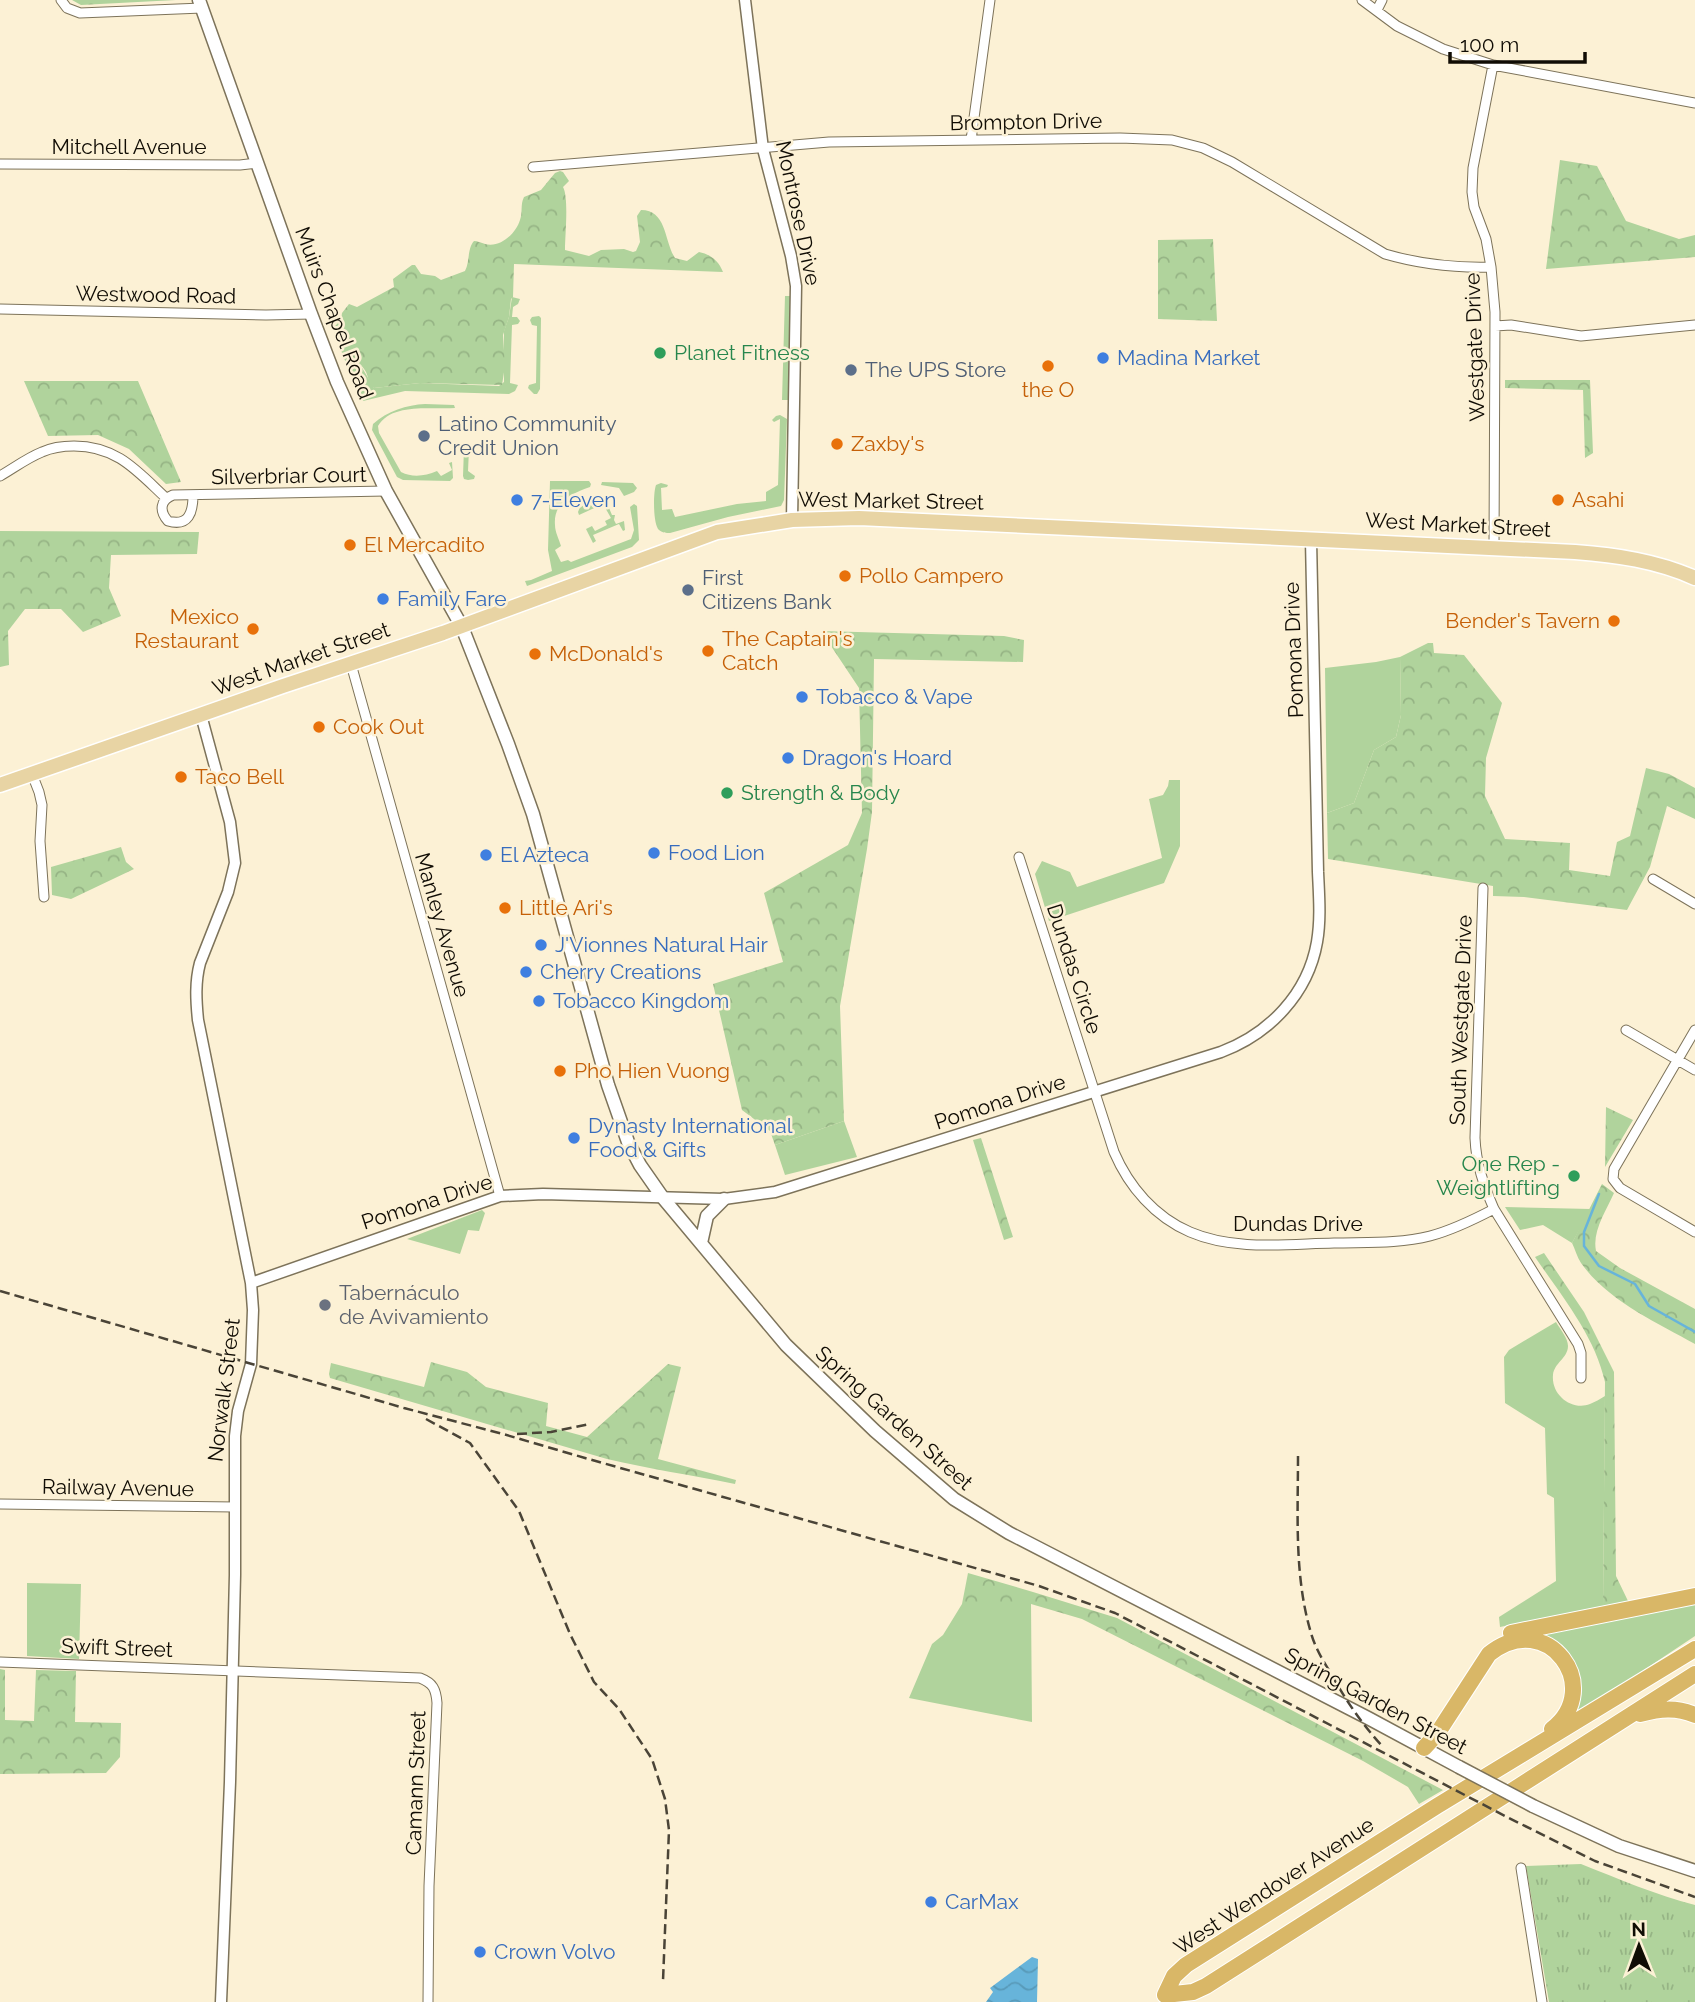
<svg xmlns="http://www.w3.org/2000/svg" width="1695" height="2002" font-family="Raleway,sans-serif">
<defs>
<pattern id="forest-crowns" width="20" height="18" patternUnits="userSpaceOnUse" patternTransform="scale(1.75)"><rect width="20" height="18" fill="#b0d39c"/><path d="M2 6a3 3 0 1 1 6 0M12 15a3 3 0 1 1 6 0" fill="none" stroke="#96b485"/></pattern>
<pattern id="cemetery-stones" width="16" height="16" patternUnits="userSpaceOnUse" patternTransform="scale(1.75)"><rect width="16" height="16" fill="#b0d39c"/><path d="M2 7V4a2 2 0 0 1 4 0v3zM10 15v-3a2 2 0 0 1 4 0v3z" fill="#96b485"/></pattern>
<pattern id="park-tufts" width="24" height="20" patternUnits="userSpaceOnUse" patternTransform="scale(1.75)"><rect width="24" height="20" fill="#b0d39c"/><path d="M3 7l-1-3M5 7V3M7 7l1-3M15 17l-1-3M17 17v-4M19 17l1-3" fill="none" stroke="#96b485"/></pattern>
<pattern id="water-waves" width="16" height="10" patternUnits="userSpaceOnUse" patternTransform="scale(1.75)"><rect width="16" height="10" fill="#67b4da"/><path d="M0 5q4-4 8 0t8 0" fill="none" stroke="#589ab9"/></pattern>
</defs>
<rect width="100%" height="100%" fill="#fcf1d5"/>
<path fill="#b0d39c" d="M785,296H790V300L788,400H782Z
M512,297L520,299L518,304L513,307L512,317H517L520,321L518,324L512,325L510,383L518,385L515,391L509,394L405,391L363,401L359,396L342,353L344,352L357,359L374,388L420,383L499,386L504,382V331L509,317Z
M539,316L541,318L540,389L537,394H534L528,388L529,385L536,383L537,326L532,325L530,320L532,317Z
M425,404L454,405L455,408C433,410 392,402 378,426L379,433L401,472C413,478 425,476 437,471L441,476L452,470L449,463L452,462L453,478L450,481L403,480L397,477L372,430L373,424C387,411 407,405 425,404Z
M780,415L787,419L784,500L781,506L728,517L670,533C666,533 663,533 659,530C653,525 653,493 656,485L661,483L668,485L667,487L661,488L662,510L672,509L675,517L737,504L766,501V492L778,485L780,419L774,422L772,420L776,416Z
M464,448L469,449L468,471L475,476L474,479L468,480L464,479L463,476Z
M550,481H589L591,484L590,487C572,493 553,503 555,525C555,532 559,539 561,546L555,550L561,562L568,560L571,562L631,539L634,530L630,507L634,504L637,506L639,540L632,547L527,586L525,581L531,580L552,571L548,550Z
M602,482L633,483L637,488L634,492L624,496L619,488L601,485Z
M607,495L613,497L606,501L612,515H615L614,520L616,524L624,521L625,530L623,531L619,524L593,535L596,541L593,543L586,529L592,526L595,531L607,525L605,521L611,518L603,504L579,515L578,512L580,507Z
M1400,657L1401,715L1396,737L1374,750L1354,803L1327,813L1325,668L1376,662Z
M1169,780H1180V846L1164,883L1049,921L1035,874L1042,861L1070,872L1077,887L1162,858L1149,799L1163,795L1168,786Z
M844,1121L857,1157L785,1175L775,1145Z
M1505,1207L1591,1209L1572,1243L1543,1225L1520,1230Z
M482,1210L485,1213L479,1231L468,1230L460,1254L407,1239Z
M1556,1322C1560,1329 1568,1338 1568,1346C1568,1358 1554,1363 1553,1375C1551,1395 1572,1411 1590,1404C1595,1402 1600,1399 1605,1396L1603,1606L1500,1627L1499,1617L1556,1581L1554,1498L1547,1494L1545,1428L1505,1403L1504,1357L1509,1350Z
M27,1583L81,1584L79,1659L27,1656Z
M1695,1600V1636L1566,1722L1579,1686L1533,1636Z
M992,1603L1031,1604L1032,1722L909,1698L932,1644L943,1635L962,1604Z"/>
<path fill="url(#forest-crowns)" d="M1560,160L1597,166L1626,221L1679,239L1695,235V257L1546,269Z
M560,171L563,172L569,181L563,187C569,198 565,235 565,250L589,256L601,250L624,249L633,252L636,251L640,242L637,216L641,210C667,210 664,241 675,258L687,261L699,252C710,254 719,261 723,272L514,264L513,297L511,299L509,317L503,335L505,366L502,385L420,383L374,388C368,383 369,379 366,372C361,363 353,357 344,352L342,353L334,331L335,326L341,320L342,313L349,304L357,307L394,287L393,279L412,265H415L421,274L435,276L441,280L465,271C470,262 467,249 474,241C478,241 481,243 485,244C501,248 516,233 520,220C523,212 520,205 524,197L541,190L555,173Z
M1213,239L1217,321L1158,319V240Z
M1505,380H1590L1593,453L1585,458L1583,390L1505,388Z
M24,381H138L181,482L166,484L129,449L98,435L48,436Z
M0,531L199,532L197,554L111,555L109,588L121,616L83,632L61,609H25L8,631L9,665L0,667Z
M821,631L1004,636L1024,640L1023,662L874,659L872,812L867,849L840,1006L844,1121L775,1145L770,1131L742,1110L713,984L783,962L764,893L848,845L862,813L859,688Z
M1428,643H1433L1434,653L1464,655L1502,703L1486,758L1485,796L1505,839L1570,843L1569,870L1610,876L1617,842L1630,836L1646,768L1669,774L1695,788V819L1667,806L1650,867L1627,910L1524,897L1493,896V886L1328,859L1327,813L1354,803L1374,750L1396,737L1401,715L1400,657Z
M121,847L126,862L134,869L71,899L52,895L51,867Z
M1606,1107L1633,1120L1605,1167Z
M981,1138L1013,1237L1004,1240L973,1140Z
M1602,1184L1614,1193C1606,1211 1592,1231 1596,1251L1620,1268L1695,1309V1344C1656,1322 1608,1301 1581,1263C1577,1257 1575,1249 1572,1243Z
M1544,1253L1584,1312L1614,1372L1616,1576L1628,1601L1603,1606L1605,1382C1595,1336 1561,1295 1535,1257Z
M431,1362L467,1372L486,1387L548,1403L546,1426L587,1437L668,1364L681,1367L658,1459L736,1480L735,1484C692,1475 649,1469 607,1459L330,1378L329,1374L331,1363L424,1387Z
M968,1573L1033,1592L1117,1618L1443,1790L1419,1804L1408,1787L1363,1761L1082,1619L1031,1604H962Z
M0,1669L5,1670V1720L34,1721L36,1670L76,1671L75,1722L121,1723L120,1757L106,1773L0,1774Z"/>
<path fill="url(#cemetery-stones)" d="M72,0H176L81,5Z"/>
<path fill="url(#park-tufts)" d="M1581,1864C1619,1879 1656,1895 1695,1905V2002H1549L1526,1866Z"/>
<path fill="url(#water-waves)" d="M1032,1957L1038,1959L1037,2002H986L993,1992L990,1988Z"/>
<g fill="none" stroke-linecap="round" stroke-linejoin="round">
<path stroke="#67b4da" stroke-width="2.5" d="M1599,1194L1584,1232V1246L1599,1266L1635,1284L1649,1306L1695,1332"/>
<defs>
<path id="minor" d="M61,0L67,8L80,13L202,8
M1362,0L1397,26L1443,49L1493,65L1695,103
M1377,10L1382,0
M1493,65L1473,168L1472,192L1474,207L1486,239L1491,267L1495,312L1494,547
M971,140L990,0
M0,164L240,165L257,163
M533,167L829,142L1120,138L1172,140L1203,148L1232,162L1385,254C1419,264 1455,268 1491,267
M0,309L266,315L311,314
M1495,326L1511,325L1581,336L1695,325
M0,476C14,468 27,458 42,452C53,447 63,446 74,446C117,446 137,471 166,498
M193,495C193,512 189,527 168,521C159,511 160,500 173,495L386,491
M351,664L500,1196
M32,774L39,792L42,805L40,841L44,897
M1019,857L1114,1152C1129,1187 1155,1217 1190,1232C1234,1251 1286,1244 1334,1243C1365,1242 1399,1244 1430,1236C1453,1230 1473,1220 1494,1209
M1653,879L1695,904
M1483,888L1475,1138C1476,1164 1484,1186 1494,1209L1578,1344L1581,1353V1378
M1626,1030L1695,1070
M1695,1030L1614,1169L1613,1179L1620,1188L1695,1232
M0,1504L235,1507
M0,1662L420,1678C433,1683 436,1689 437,1703L429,1886L428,2002
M1521,1868L1542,2002"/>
<path id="tertiary" d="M745,0L763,149L791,256L796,286L792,520
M201,715L230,822L235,863L228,892L200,963C195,982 196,1000 198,1020L251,1283L253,1310L251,1364L238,1411L235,1436V1575L230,1782L221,2002
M251,1283L500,1196L543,1194L724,1199L775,1192L1221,1052C1269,1034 1308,994 1317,942C1321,919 1319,895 1318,872L1311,540"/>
<path id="secondary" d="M199,0L311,314L337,382L386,491L462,627L508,744L533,814L608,1085L628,1142L640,1165L663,1198L786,1345L875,1431L954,1499L1009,1533L1368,1718L1459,1767
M701,1243L707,1216L724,1199
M1533,1806L1619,1846L1695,1871"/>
<path id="primary" d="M0,785L283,686L443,633L717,532L792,520L859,518L1575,552C1616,555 1657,561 1695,578"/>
<path id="motorway" d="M1511,1633L1695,1596
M1695,1649L1437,1806L1186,1965L1174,1976L1165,1995L1193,1992L1206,1986L1695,1674
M1640,1714C1660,1709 1676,1707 1695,1715
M1424,1748L1437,1734L1489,1654C1548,1607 1605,1688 1552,1729"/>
</defs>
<use href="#minor" stroke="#7d735a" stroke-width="11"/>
<use href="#tertiary" stroke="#7d735a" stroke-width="13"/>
<use href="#secondary" stroke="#7d735a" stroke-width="15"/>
<use href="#primary" stroke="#fff" stroke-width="17"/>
<use href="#motorway" stroke="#fff" stroke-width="18"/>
<use href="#minor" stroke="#fff" stroke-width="9"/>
<use href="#tertiary" stroke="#fff" stroke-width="10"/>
<use href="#secondary" stroke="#fff" stroke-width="12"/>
<use href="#primary" stroke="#e8d4a4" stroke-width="14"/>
<use href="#motorway" stroke="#d9b767" stroke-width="16"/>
<path stroke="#4a4437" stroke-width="2.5" stroke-dasharray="10 5" stroke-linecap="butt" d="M0,1291L404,1408L503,1434L585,1458L1039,1586L1115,1613L1507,1817L1595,1861L1695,1897
M426,1419L470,1443L519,1511L570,1634L594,1682L619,1709L652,1759L665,1799L669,1830L663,1981
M517,1434L551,1432L590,1424
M1298,1456C1298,1515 1294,1576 1311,1633C1315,1647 1322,1659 1330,1672C1345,1699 1361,1723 1383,1747"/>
<defs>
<path id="secondary-bridge" d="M1459,1767L1533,1806"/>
</defs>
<use href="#secondary-bridge" stroke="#7d735a" stroke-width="15" stroke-linecap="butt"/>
<use href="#secondary-bridge" stroke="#fff" stroke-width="12"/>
</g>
<g fill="#2e9e5b" stroke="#fcf1d5" stroke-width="2.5">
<circle cx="660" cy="353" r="7"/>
<circle cx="727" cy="793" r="7"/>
<circle cx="1574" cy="1176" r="7"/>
</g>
<g fill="#3f7fe0" stroke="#fcf1d5" stroke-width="2.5">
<circle cx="1103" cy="358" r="7"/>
<circle cx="517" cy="500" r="7"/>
<circle cx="383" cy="599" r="7"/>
<circle cx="802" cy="697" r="7"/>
<circle cx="788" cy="758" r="7"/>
<circle cx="654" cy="853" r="7"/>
<circle cx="486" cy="855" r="7"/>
<circle cx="541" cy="945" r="7"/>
<circle cx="526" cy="972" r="7"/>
<circle cx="539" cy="1001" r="7"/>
<circle cx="574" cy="1138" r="7"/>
<circle cx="931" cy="1902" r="7"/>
<circle cx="480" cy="1952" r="7"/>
</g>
<g fill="#e8710a" stroke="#fcf1d5" stroke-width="2.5">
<circle cx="1048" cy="366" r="7"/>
<circle cx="837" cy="444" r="7"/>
<circle cx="1558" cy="500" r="7"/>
<circle cx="350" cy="545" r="7"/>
<circle cx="845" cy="576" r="7"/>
<circle cx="1614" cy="621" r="7"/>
<circle cx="253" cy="629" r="7"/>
<circle cx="708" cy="651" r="7"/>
<circle cx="535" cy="654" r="7"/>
<circle cx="319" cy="727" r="7"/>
<circle cx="181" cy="777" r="7"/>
<circle cx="505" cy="908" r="7"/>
<circle cx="560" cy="1071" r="7"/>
</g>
<g fill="#5c6f8a" stroke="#fcf1d5" stroke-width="2.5">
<circle cx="851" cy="370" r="7"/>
<circle cx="424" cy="436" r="7"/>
<circle cx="688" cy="590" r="7"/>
</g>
<circle fill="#6b7280" stroke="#fcf1d5" stroke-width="2.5" cx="325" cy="1305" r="7"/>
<g text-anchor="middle" stroke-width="5" stroke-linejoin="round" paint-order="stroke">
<g font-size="21" fill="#100c04" stroke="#fcf1d5">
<text transform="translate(1026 122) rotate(-1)" y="7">Brompton Drive</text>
<text x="129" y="154">Mitchell Avenue</text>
<text transform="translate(798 213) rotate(78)" y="7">Montrose Drive</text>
<text transform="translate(156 295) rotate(1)" y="7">Westwood Road</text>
<text transform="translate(334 313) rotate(69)" y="7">Muirs Chapel Road</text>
<text transform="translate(1475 347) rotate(-92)" y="7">Westgate Drive</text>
<text transform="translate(289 476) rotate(-1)" y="7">Silverbriar Court</text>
<text transform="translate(891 501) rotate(1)" y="7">West Market Street</text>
<text transform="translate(1458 525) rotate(3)" y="7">West Market Street</text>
<text transform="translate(1294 650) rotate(-92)" y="7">Pomona Drive</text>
<text transform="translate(301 659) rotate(-19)" y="7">West Market Street</text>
<text transform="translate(442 925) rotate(74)" y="7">Manley Avenue</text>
<text transform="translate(1074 969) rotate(72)" y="7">Dundas Circle</text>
<text transform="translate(1461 1020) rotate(-88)" y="7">South Westgate Drive</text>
<text transform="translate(1000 1102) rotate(-18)" y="7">Pomona Drive</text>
<text transform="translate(427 1202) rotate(-18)" y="7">Pomona Drive</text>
<text x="1298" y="1231">Dundas Drive</text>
<text transform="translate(224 1390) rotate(-83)" y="7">Norwalk Street</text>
<text transform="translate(894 1418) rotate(42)" y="7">Spring Garden Street</text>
<text transform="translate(118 1488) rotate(1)" y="7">Railway Avenue</text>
<text transform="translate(117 1648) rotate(2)" y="7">Swift Street</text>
<text transform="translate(1376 1701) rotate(28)" y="7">Spring Garden Street</text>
<text transform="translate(416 1783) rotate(-88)" y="7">Camann Street</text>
<text transform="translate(1274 1886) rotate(-33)" y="7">West Wendover Avenue</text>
</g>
<g font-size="21" fill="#27864d" stroke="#fcf1d5" text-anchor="start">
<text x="674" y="360">Planet Fitness</text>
<text x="741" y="800">Strength &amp; Body</text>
<text x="1560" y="1171" text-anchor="end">One Rep -<tspan x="1560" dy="24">Weightlifting</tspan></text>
</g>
<g font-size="21" fill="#366cbe" stroke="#fcf1d5" text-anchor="start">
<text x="1117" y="365">Madina Market</text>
<text x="531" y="507">7-Eleven</text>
<text x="397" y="606">Family Fare</text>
<text x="816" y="704">Tobacco &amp; Vape</text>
<text x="802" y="765">Dragon's Hoard</text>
<text x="668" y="860">Food Lion</text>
<text x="500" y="862">El Azteca</text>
<text x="555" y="952">J'Vionnes Natural Hair</text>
<text x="540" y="979">Cherry Creations</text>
<text x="553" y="1008">Tobacco Kingdom</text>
<text x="588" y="1133">Dynasty International<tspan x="588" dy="24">Food &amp; Gifts</tspan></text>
<text x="945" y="1909">CarMax</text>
<text x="494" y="1959">Crown Volvo</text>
</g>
<g font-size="21" fill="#4e5e75" stroke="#fcf1d5" text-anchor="start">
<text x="865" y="377">The UPS Store</text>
<text x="438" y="431">Latino Community<tspan x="438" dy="24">Credit Union</tspan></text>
<text x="702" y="585">First<tspan x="702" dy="24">Citizens Bank</tspan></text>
</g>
<g font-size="21" fill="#c56008" stroke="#fcf1d5" text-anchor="start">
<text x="1048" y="397" text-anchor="middle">the O</text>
<text x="851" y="451">Zaxby's</text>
<text x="1572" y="507">Asahi</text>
<text x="364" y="552">El Mercadito</text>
<text x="859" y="583">Pollo Campero</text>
<text x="239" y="624" text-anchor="end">Mexico<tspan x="239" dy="24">Restaurant</tspan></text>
<text x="1600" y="628" text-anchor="end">Bender's Tavern</text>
<text x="722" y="646">The Captain's<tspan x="722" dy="24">Catch</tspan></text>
<text x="549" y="661">McDonald's</text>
<text x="333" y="734">Cook Out</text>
<text x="195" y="784">Taco Bell</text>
<text x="519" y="915">Little Ari's</text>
<text x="574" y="1078">Pho Hien Vuong</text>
</g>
<g font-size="21" fill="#5b616d" stroke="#fcf1d5" text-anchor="start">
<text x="339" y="1300">Tabernáculo<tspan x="339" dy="24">de Avivamiento</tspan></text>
</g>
</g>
<g transform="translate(1639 1946) rotate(359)" stroke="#fcf1d5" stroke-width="5" paint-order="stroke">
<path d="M0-5L12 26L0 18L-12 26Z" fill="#100c04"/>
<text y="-10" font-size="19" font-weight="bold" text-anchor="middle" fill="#100c04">N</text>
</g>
<path d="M1450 52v10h135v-10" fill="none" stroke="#100c04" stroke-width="3.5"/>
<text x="1460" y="52" font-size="21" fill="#100c04" stroke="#fcf1d5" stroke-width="5" paint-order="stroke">100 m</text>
</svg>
